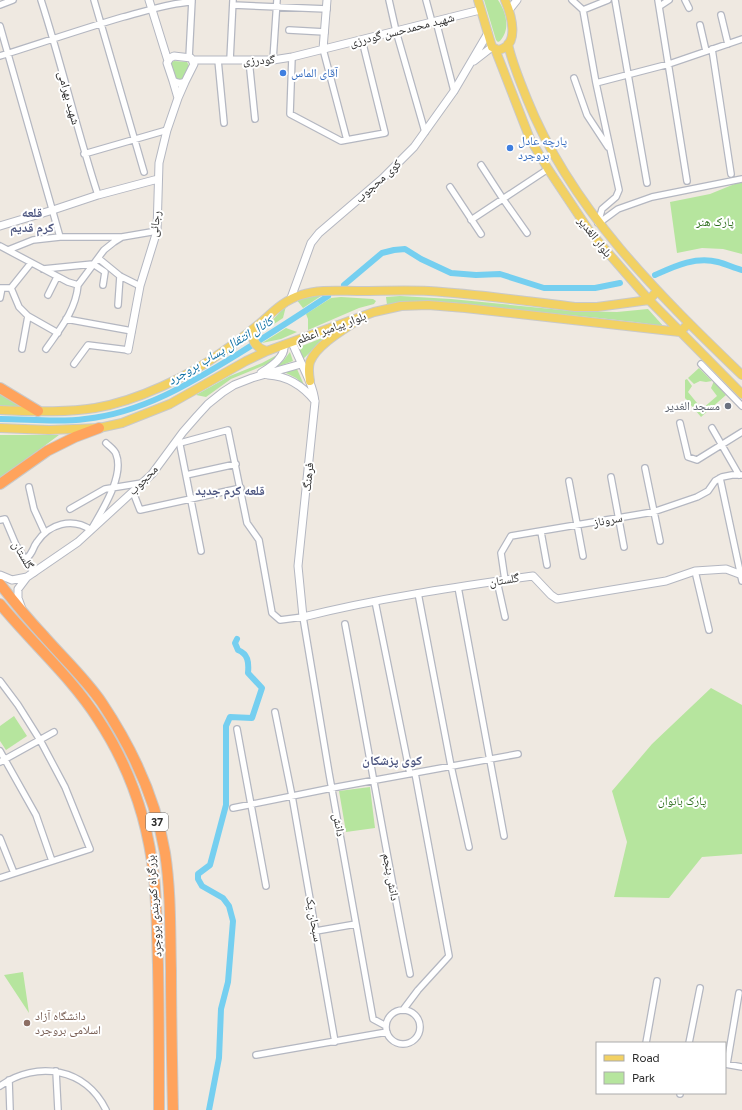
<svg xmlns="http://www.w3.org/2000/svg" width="742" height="1110" font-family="Figtree,'Noto Naskh Arabic',sans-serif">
<rect width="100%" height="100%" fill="#efe9e1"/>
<path fill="#b6e59e" d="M484,0H498C506,12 511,29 500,41L498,42L496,40Z
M174,61L187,62L189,66L183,79L177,80C174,76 170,67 172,62Z
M742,181V254L723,249L702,248L677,253L670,202L710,194Z
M324,294L303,308L296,299L305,297Z
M400,296L451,299L572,311L617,312L648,309L665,328C649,323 633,322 617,320C593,317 569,315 544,313C492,309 439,295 387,305L386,297Z
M341,297L373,299L376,301L374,304L359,308L308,330V319L306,314L331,298Z
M286,306L283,318L259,334Z
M286,328L297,332L281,339L262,343Z
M327,336L302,360L297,348Z
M290,352L293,361L274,368L284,360Z
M277,355L272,362L231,379L206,397L196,395L230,376L262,363Z
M699,368L712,381L706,382L700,381L694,384L688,378Z
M297,369L304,385L296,378L284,372Z
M687,379L692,386L688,392L702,409L717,396L711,388L714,381L726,395L701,417L685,398V380Z
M0,391L22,406H0Z
M0,435H59L0,479Z
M711,688L742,705V854L702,857L669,898L614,897L627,842L612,791L652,744Z
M14,716L27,736L6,750L0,741V726Z
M370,787L375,828L346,832L339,791Z
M23,972L29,1013L4,975Z"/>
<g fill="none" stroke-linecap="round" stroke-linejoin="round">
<path stroke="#75cff0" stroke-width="6" d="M655,275C675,266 696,256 718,262C726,264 734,268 742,270
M344,285L382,253L394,250L405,249L421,259L451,273L476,275L500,274L544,288H595L620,283
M0,419C27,419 59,423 85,419C142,413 191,383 238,354C268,335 298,316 328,296
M209,1110L219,1058L221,1009L228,982L233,921L229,906L223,898L202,886L198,879V874L210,865L226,805V726L230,717L252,718L262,688L248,673C249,662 248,654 238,650L235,643L237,639"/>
<defs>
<path id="street" d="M41,0C62,65 77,131 98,195
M94,0L144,172
M389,0L396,31L425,132
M426,0L432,22
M572,0L583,10L596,83L619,190L616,197L602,209L598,223
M615,0L647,183
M658,0L687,181
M685,0L689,8
M0,5L13,0
M233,5L327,9
M660,6L669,0
M583,10L608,0
M721,15L728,44
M436,21L454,91
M700,25L706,51
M0,26L60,237
M289,30L325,32
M323,49L347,140
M712,49L731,174
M0,56C41,43 82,29 123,17C146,11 169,3 192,2
M292,57L290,114L341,141L385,133L362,40
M189,58L192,0
M218,60L224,123
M230,60L233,0
M249,60L255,119
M273,60L277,0
M574,78L587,115L608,147
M596,83L669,64L742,39
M84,154L167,130
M481,165L503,199L527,233
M450,187L481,234
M471,220L548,169
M599,223L618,209L652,197L742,179
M0,246L68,282L78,285L104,250L114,242L122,237L157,231
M8,250L33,240L60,237H122
M98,258L120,276L140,286
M43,269L93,264L105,272L103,285
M0,288H11
M11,288L19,307L28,316L22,349
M11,288L31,263
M48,295L57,277
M0,298L2,288
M118,305L120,276
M28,316L58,333
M66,319L132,331
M46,349C60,329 76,310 78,285
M74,364L88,345L128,350
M701,364L742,406
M680,423L688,457L697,460L742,432
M712,428L739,475
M179,440L201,551
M180,443L228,430L247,523L259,540L272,613L280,620L303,617L329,773L373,1019L386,1026
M645,468L660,541
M186,475L236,464
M611,477L624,547
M720,478L742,581
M569,481L583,556
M29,487L34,509L45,533
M133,492L140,510L241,488
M70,509L105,489L142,483
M0,520L5,519L16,545L34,573
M541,532L547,565
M25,560C35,551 31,550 37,542C49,524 72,517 91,530C101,512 125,476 116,454C115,450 109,446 106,443
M695,571L709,630
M505,580L501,553L511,536L653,512L697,497L708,491L715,481L722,477L732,475H742
M497,581L505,617
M458,587L504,836
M418,593L451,766L469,847
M375,601L410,774
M345,624C367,741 387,858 410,974
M0,681L18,705L40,740L65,787L90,849L0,878
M275,712L292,796L335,1042
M237,729L266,886
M0,751L36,815L52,861
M0,762L54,732
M233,808L332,788L518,754
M0,838L14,873
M316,931L356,924
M386 1027a17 17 0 1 1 34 0a17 17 0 1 1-34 0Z
M403,1010L418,990L449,956L415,773
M646,1043L657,981
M689,1043L700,988
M256,1055L387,1032
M725,1064L742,1067
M727,1064L739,993
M56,1071L58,1110
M9,1080L10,1110
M0,1086C37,1060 86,1068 106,1110
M680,1094V1093"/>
<path id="secondary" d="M149,0L168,61
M509,10L517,0
M323,49L327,0
M174,56L191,58L194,64L185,82C181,84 176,83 173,81L167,63L170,58Z
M193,60H273L292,57L480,10
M474,61L492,47
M173,81L178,98L185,82
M0,226L53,210L98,195L158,179
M291,298L311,243L319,233L382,179L414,147L454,91L488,33
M292,342C299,361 313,382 315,402L298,566L303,617C378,598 456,587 533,576L551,595L557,599L666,581L695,571L726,569L742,575
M128,350L140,286L157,231L159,163L167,130L178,98
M261,373C270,367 285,358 284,346
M268,375C287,376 303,386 315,401
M0,575L12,580L27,577L78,542L152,474L183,432L197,416L208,404L223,392L234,385L252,378L301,364
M22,609L18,598V589L27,577"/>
<path id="primary" d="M478,0L492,47L498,50C521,46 511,14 505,0
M508,44C512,63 520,81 527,99C571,209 658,294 742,375
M495,49L530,139L548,169L590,232L649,300L742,394
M253,329C251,341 256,348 267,351
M310,381C309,375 308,368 310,362C316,346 341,331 355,322
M0,410C31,411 64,413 95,408C137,401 190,376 225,350C237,342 248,333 259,324C272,313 284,300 301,295C319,289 340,291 359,291C382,291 406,290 429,291C478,294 526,301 575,307H597L649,300L657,291
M0,428L49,430L99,428L122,423L170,404L246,361L267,351L374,312L401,306L428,305L465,308L680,332L689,323"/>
<path id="highway" d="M0,388L38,411
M0,484L47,451L75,437L99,428
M0,584C14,602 28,619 43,635C63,658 85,678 102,703C132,748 156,800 165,853C171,892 170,932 171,971C171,1017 172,1064 173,1110
M0,604C32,643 71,677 98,719C129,766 148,821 154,877C157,906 157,936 158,965C159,1013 159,1062 159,1110"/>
</defs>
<use href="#street" stroke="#b4b7c1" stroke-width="8"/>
<use href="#secondary" stroke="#b4b7c1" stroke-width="9"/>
<use href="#primary" stroke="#c9c9c9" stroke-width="10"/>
<use href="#highway" stroke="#c9c9c9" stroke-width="12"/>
<use href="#street" stroke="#fff" stroke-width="5.5"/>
<use href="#secondary" stroke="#fff" stroke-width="7"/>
<use href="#primary" stroke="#f2d163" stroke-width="8"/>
<use href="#highway" stroke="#ffa35c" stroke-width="10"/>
</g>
<g fill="#3f7fe0" stroke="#fff" stroke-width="1.5">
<circle cx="283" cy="73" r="4"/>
<circle cx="510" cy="148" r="4"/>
</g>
<circle fill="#6b7280" stroke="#fff" stroke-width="1.5" cx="728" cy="406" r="4"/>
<circle fill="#8d6e63" stroke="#fff" stroke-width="1.5" cx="27" cy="1023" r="4"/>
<g text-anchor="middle" stroke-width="4" stroke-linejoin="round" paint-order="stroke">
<rect fill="#fff" stroke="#6d6d6d" stroke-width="1" x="146" y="813" width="22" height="18" rx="3"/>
<g font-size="11" font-weight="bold" fill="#2e2e2e">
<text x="157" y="826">37</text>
</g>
<g font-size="12" fill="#2e2e2e" stroke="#fff">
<text transform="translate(402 30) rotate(-14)" y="4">شهید محمدحسن گودرزی</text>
<text transform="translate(259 60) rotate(-2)" y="4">گودرزی</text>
<text transform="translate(69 98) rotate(75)" y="4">شهید بهرامی</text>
<text transform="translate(378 181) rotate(-42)" y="4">کوی محجوب</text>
<text transform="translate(155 224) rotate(-83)" y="4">رجائی</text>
<text transform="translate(595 237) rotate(52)" y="4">بلوار الغدیر</text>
<text transform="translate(331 328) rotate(-20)" y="4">بلوار پیامبر اعظم</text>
<text transform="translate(308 477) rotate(-84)" y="4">فرهنگ</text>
<text transform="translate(143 480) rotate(-46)" y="4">محجوب</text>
<text transform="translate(608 520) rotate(-10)" y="4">سروناز</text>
<text transform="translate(23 555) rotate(59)" y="4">گلستان</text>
<text transform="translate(504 580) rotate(-9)" y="4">گلستان</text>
<text transform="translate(339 825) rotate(80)" y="4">دانش</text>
<text transform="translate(391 877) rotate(80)" y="4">دانش پنجم</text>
<text transform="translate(154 906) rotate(-94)" y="4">بزرگراه کمربندی بروجرد</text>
<text transform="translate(314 919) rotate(80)" y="4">سبحان یک</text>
</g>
<g font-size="12" fill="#366cbe" stroke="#fff" text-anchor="start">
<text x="291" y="77">آقای الماس</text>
<text x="518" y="145">پارچه عادل<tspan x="518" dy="14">بروجرد</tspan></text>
</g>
<g font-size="12" fill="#2c6e1b" stroke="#fff">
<text x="715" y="226">پارک هنر</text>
<text x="682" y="805">پارک بانوان</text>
</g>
<g font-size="12" fill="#5b616d" stroke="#fff" text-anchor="end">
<text x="720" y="410">مسجد الغدیر</text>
</g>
<g font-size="12" fill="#785e54" stroke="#fff" text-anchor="start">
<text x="35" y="1020">دانشگاه آزاد<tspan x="35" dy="14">اسلامی بروجرد</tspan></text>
</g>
<g font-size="13" font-weight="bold" fill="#4d5680" stroke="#fff">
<text x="32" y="217">قلعه<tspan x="32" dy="15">کرم قدیم</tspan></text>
<text x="230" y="495">قلعه کرم جدید</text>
<text x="392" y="765">کوی پزشکان</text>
</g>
<g font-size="13" font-style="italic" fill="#0d6fa3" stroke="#fff">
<text transform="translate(220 350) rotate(-31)" y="5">کانال انتقال پساب بروجرد</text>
</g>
</g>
<rect x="596" y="1042" width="130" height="52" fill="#ffffff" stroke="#ababab"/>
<rect x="604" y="1055" width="20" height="6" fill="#f2d163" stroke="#ababab"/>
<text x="632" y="1062" font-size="12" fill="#2e2e2e">Road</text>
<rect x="604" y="1072" width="20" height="12" fill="#b6e59e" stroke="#ababab"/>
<text x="632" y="1082" font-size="12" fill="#2e2e2e">Park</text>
</svg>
